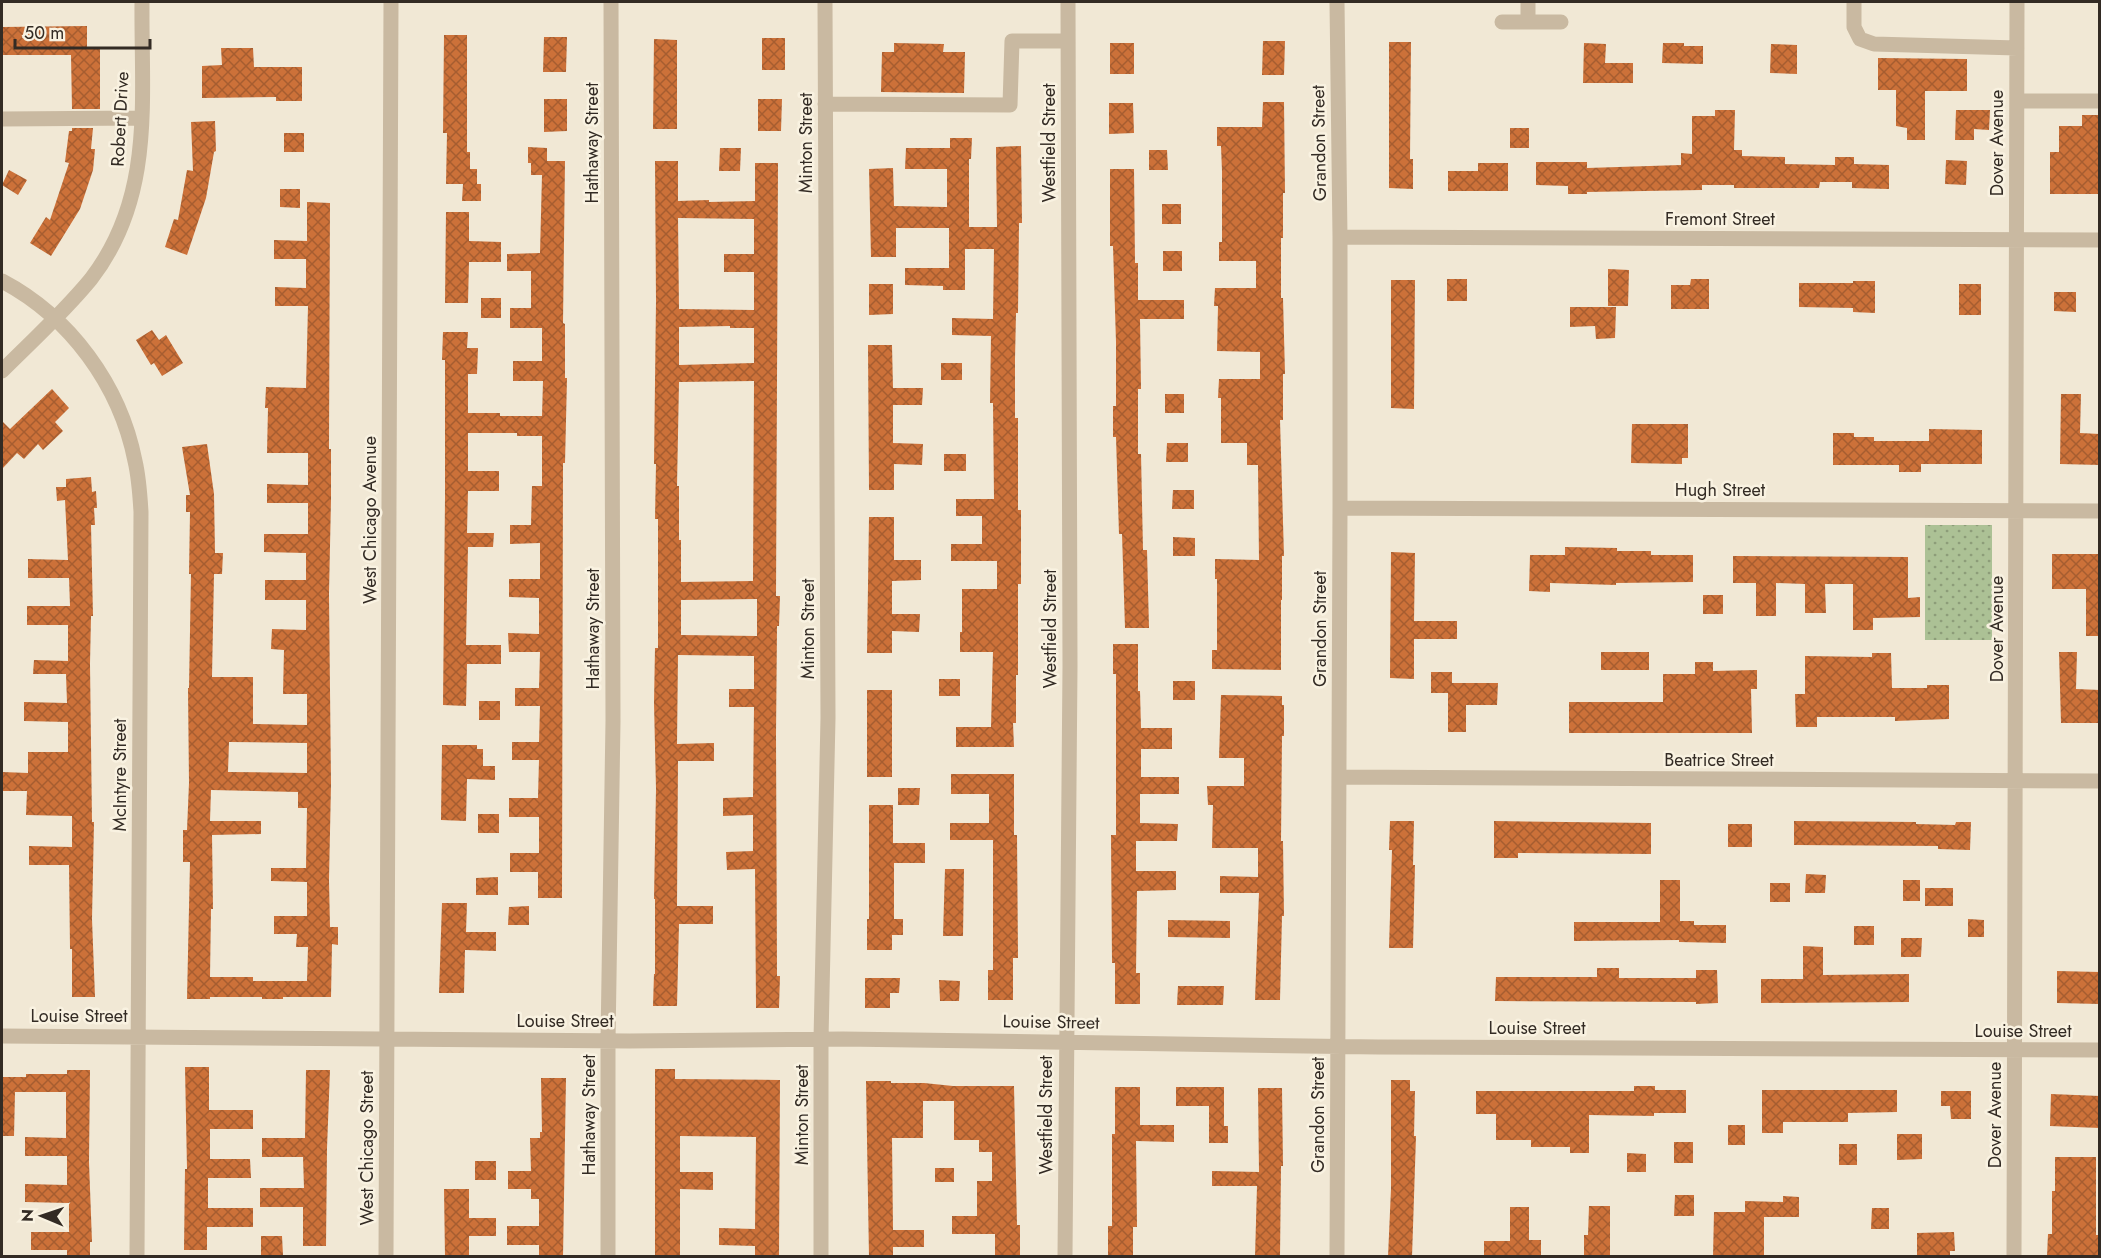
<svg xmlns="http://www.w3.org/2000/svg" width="2101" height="1258" font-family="Jost,sans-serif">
<defs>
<pattern id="grass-dots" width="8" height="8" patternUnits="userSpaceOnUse" patternTransform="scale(1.5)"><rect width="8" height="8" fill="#acc195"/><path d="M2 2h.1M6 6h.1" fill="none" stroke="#8d9d79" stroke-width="1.8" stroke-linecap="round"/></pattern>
<pattern id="building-cross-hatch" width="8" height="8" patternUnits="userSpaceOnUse" patternTransform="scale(1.5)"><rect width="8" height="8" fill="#cc7139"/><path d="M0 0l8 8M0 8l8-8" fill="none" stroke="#a65d30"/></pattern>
</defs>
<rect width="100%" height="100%" fill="#f1e8d5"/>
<path fill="url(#grass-dots)" d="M1925,525H1992V640H1925Z"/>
<path fill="url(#building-cross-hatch)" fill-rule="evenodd" d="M87,26V48H100V109H72L71,55H2V27Z
M444,35H467V152H470V169H477V184H481V201H462L463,184H446L447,133H443Z
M544,37H567L566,72H543Z
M762,38H785V70H762Z
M654,39L677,40V129H653Z
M1263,41H1285L1284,75H1262Z
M1389,42H1411L1410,159H1413V189L1389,188Z
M894,43L944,44L943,52H965L964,93L881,92L882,52H894Z
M1110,43H1134V74H1110Z
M1584,43L1606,44L1605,63H1633V83H1583Z
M1663,43H1684V46H1703V64L1662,63Z
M1771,44L1797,45V74L1770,73Z
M221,48H253L254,67H302V101H276V97L202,98V66L222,65Z
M1878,58L1967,59V91H1925V140H1907V128L1896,126V90H1878Z
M544,99H567V131L544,132Z
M758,99H782L781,131H758Z
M1263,102H1284L1285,193H1283V238H1281V298H1283L1285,374H1283V420H1280L1284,556H1282V600H1281V670L1212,669V650H1217V579H1215V559L1259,560L1258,465H1247V443H1221V398H1218L1219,379H1260V352L1217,351L1218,306H1214L1215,288H1256V261H1219V242H1222V171L1221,146H1217V127H1262Z
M1109,103H1133L1134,133L1109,134Z
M1715,110H1735L1734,150H1742V156L1785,157V164L1835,165V157H1854V164L1889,165V189L1852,188V182H1820L1819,188H1734V185H1702V190L1587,192V194H1568V186L1536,185V162H1587V168L1681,165V153L1692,154V116H1715Z
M1956,110H1990L1989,130L1974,129V140H1955Z
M2082,115H2100V194H2050V152H2059V126H2082Z
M215,121L216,151L214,152L206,198L187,255L165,247L174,219L178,220L187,170L193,171L191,122Z
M72,128H93L91,149H95L93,170L80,209L51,256L30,243L46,217L50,220L69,163L65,162L69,131H72Z
M1510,128H1529V148H1510Z
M284,133H304V152H284Z
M950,138H972L971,159H969V227H997L996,147L1021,146L1022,223H1019L1018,313H1016L1015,359V418H1018V510H1021V584H1018V675H1016V723H1013L1014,747H956V727H991L993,652H960V632H962V589H997V561H951V544H982V516H956V499H994L993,403H990L991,336L952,335V318L993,319L994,249H965V290H943V286L905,285V268H949V228H896V257H871L869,169L893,168L894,206L947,207V169H905L906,148H950Z
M528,147L547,148V161H565L563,323L565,324V378H567L565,463H563L562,898H538V872H510V853H539V817H509V798H538L539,760H512V742H539L540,706H515V688H539L540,652H509L508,633L539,634V598L509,597V579H540V543L510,544V525H531L532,486H542V436H517V433H468V471H499V491H468L467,533H494L493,547H468L466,645H501V664H467L466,706L443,705L445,498V360H442L443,332H468L467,348H478L477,374H468V413H500V416H542L543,381H513V361H542V328H510V308H531V271H507V254L540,253L542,175H531V163H528Z
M720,148H741L740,171H719Z
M1149,150H1167L1168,170H1149Z
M1946,160L1967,161L1966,185L1945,184Z
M655,161H678V201L709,200V202L755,201V163H778L776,596H780L779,626H777L776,735L777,976H780L779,1008H756L755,869L727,870L726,852L753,851V815L723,816V798L753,797L754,707H729V689H754V656L678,655L677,744L714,743V761H678L677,906H713V924H679L677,1006H653L654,974H655V899H654L656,789L654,703L655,648H658V519H655L656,464H654L656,301ZM678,218L754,219V254H724V272H754V310L679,309ZM730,326V328H754V363L679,365V327ZM754,381L753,581L681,582V540H679V486H677L679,382ZM757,599V636L681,635V600Z
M1478,163H1508V191H1448V171H1478Z
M1110,169H1134L1135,263H1138V300H1184V319H1140L1141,389H1138V454H1141L1143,550H1147L1149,628H1125L1122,534H1119L1116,437H1113V406H1116V342L1113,246H1110Z
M9,170L27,180L18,195L2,185Z
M280,189H300V208L280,207Z
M307,202L330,203L329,449H331V499L329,594L331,784L329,880L330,927H338V945L332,944L331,997H283V999H262V997H210V999H187L190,862H183V830H187L189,783L188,688H189L191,574H189L190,512H186V495H190L182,447L207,444L214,494L215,553H223L222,574H214L212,677H253V724L307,725V694H283L284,650L271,649L272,629L306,630V600H265V580H306V553L264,552V534H308V503H267V484L308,485V453H267L268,408H265L266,387L306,388L308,306H275V287L306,288V259H274V240L307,241ZM229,742L307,743V773L228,772ZM211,790L298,792V808H307L306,868H271V881L307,882V916H274V934H297L296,947H308L307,981H253V977H210L211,909H213L212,835L261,834V821H210Z
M1162,204H1181V224H1162Z
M446,212H469V241L501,242V262H469L468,303H445Z
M1163,251H1182V271H1163Z
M1608,269L1629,270L1628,306H1608Z
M1447,279H1467V301H1447Z
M1691,279H1709V309H1671V285H1690Z
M1391,280H1415L1414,409L1391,408Z
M1853,281H1875V313L1853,312V308L1799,307V283H1853Z
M869,284H893V314L869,315Z
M1959,284H1981V315H1959Z
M2054,292H2076V312L2054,311Z
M481,298H501V318H481Z
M1570,307H1616L1615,338L1596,339L1595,326L1570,327Z
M152,330L159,340L166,335L183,363L162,376L154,363L151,365L136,340Z
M868,345H892L893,388H923L922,405H893V443L923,444L922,465L894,464V490H869Z
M941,363H962V380H941Z
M52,389L69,408L55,422L63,431L43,450L38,444L24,459L17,453L2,469V421L10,429Z
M1165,394H1184V413H1165Z
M2061,394H2081L2080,433L2100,434V465L2060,464Z
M1632,424H1688V458H1682V464L1631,463Z
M1929,429L1982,430V464H1921V472H1899V465H1833V433H1854V437H1874V441H1929Z
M1167,443H1188V462H1166Z
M944,454H966V471H944Z
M91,477L92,492L96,491L97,508H94L95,525H91L93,616H91L90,664L92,822H94L92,919L95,997H72V949H70L69,865H29V846L72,847V816L26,815L27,791H2V772L28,773V752H68V722L24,721V702L67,703L66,674H33L34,660L68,661V625H27V606H70L69,578H28V559L68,560L65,500L57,501L56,487H66V479Z
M1173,490H1194V509H1172Z
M869,517H894V560H921V580L892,581V614H920L919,632L892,631V653H867Z
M1173,537L1195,538V556H1173Z
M1565,547L1617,548V551H1651V555H1693V582L1616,583V585L1550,583V592L1529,591L1530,555H1565Z
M1391,552L1415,553L1414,621H1457V639H1414V679L1390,678Z
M2052,554H2100V636H2086V589H2052Z
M1733,556L1908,557V598L1920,597V617L1873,618V630H1853V584H1825L1826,613H1805V584L1776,583V616H1756V583H1733Z
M1703,595H1723V614H1703Z
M1113,644H1138V691H1140L1141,728H1172V749H1141V777H1179V794H1140V823L1178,824L1177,841H1136V871H1176V890L1137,891L1136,973H1140V1004H1115V963H1112L1111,835H1116V674H1113Z
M1601,652H1649V670H1601Z
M2059,652H2077L2076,689L2100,690V723H2061Z
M1872,653H1891L1892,688H1927V685H1949V719L1895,721V717H1817V727H1796L1795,694H1805V656L1872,657Z
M1695,662H1713V671L1757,670V689H1751L1752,733H1569V702H1663V674H1695Z
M1431,672H1452V683H1498L1497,705H1466V732H1448V693H1431Z
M939,679H960V696H939Z
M1173,681H1195V700H1173Z
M867,690H892V777H867Z
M1221,695L1282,696V705H1284V736H1282L1281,841H1283L1284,916H1282L1280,1000H1255L1259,893H1220V876L1258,877V848H1212L1213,805H1208L1207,786H1244V758H1219Z
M479,701H500V720H479Z
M442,745H477V749H483V766H495V780L467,779L466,821L441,820Z
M951,774H1014V835H1017L1018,958H1013V1000H988V970H993V840H950V823H989V794H951Z
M898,788H920L919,805H898Z
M869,805H893V843H925V863H894V919H903V935H892V950H867V919H869Z
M478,814H499V833H478Z
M1390,821H1414L1413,865H1415L1413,948H1389L1392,850H1389Z
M1494,821L1651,823V854L1518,853V858H1494Z
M1794,821L1916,822V824L1955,825L1956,822H1971L1970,850L1938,849V846L1794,845Z
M1728,824H1752V847H1728Z
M945,869H964L963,936H943Z
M1806,874L1826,875L1825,893H1805Z
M498,877V895H476V878Z
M1660,880H1680V921H1694V925H1726V943L1679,942V940L1574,941V922H1660Z
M1903,880H1920V901H1903Z
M1770,883H1790V902H1770Z
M1925,888H1953V906H1925Z
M442,903H467L466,932H496V951L465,950L464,993H439Z
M529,906V925H508L509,907Z
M1968,919L1984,920V937H1968Z
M1168,920L1230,921V938L1168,937Z
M1854,926H1874V945H1854Z
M1901,938H1922L1921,957H1901Z
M1803,946L1823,947V975L1909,974V1002L1761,1003V979H1803Z
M1597,968H1619V978H1696V970H1717L1718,1003L1696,1004V1002L1495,1001L1496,977H1597Z
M2057,971L2100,972V1004L2057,1003Z
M865,978H900L899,993H890V1008H865Z
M939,980L960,981L959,1001H940Z
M1178,986H1224L1223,1005H1177Z
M185,1067H209V1110H253V1129H210V1159H250L251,1178H208V1208H253V1227H207V1250H184L185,1169H187Z
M655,1069H675V1079L780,1080L779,1257H755V1246L719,1245V1228L755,1229L756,1137L680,1136V1172H713V1190L680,1189V1257H655Z
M67,1070H90L89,1162L92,1242H90V1257H67V1250H31V1232H69V1203L25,1202V1184L67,1185V1156H25V1137L66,1138V1092H15L14,1136H2V1077H26V1074H67Z
M306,1070H330L327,1148L326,1246H303V1207H260V1188H304L303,1157H262V1138H305Z
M541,1078H566L563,1257H539V1245H507V1226H539V1199H531V1189H508V1171H531L530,1138H540V1132H542Z
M1391,1080H1410V1091H1415L1414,1136H1416L1412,1257H1388L1391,1189Z
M866,1081H891V1083H924L953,1086H1014L1017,1225H1020V1255H995V1234H952V1216H977V1181H992V1152H979V1140H954V1101H923V1138H892L893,1230H924V1247H893V1257H869Z
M1634,1086H1655V1090H1686V1113H1654V1116L1589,1115V1153H1570V1147H1531V1140H1496V1114H1476V1091H1634Z
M1115,1087H1140V1125H1174V1142L1136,1141L1137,1227H1133V1256L1108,1257V1226H1112V1134H1115Z
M1176,1087H1224V1126H1228V1143H1209V1106H1176Z
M1258,1088H1282L1283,1166H1281L1280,1257H1255L1257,1186H1212V1171L1259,1172Z
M1762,1090H1897V1112L1848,1113V1122H1783V1133H1762Z
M1941,1091H1971V1119H1951L1950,1106H1941Z
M2051,1094L2100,1096V1128L2050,1126Z
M1728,1125H1745V1145H1728Z
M1897,1134H1922V1159L1897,1160Z
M1674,1142H1693V1163H1674Z
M1839,1144H1857V1165H1839Z
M1627,1153L1646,1154V1172H1627Z
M2055,1157H2096V1235H2100V1257H2047L2048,1234H2052V1191H2055Z
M475,1161H496V1180H475Z
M935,1168H954V1182H935Z
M444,1189H469V1218H496V1236H469V1257H445Z
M1675,1195H1694V1216H1674Z
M1783,1196L1799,1197V1217H1764V1257H1713L1714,1212H1745V1201L1783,1202Z
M1589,1206H1610V1257H1584V1235H1588Z
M1510,1207H1529V1240H1541V1257H1484V1241H1510Z
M1872,1208H1889V1229H1871Z
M1954,1232L1955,1251H1950V1257H1917V1233Z
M261,1236H282L283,1255H261Z"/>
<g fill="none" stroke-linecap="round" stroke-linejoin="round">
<path stroke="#c9b9a1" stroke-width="15" d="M1337,2L1340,237V508L1337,1256
M1528,2V22
M1854,2V27L1860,39L1874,44L2017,48
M1502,22H1561
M2017,101H2100
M825,104L1010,105L1012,41H1068
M2,119L142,118
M1340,237L2100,240
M2,281C70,317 120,385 135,461C139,478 140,495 141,512L137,1256
M2,371C32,341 64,312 91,279C155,196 141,99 142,2
M1340,508L2100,511
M1339,777L2100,781
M2,1036L629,1041L843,1039L1378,1047L2100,1050
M386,1256L391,2
M608,1256V1041L613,721L611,2
M821,1256V1039L828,718L825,2
M1065,1256L1070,666L1068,2
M2014,1256L2017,2"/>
</g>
<g text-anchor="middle" stroke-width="5" stroke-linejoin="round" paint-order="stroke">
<g font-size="18" fill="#332b24" stroke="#f9f2e1">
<text transform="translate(120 119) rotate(-87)" y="6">Robert Drive</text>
<text transform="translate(592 143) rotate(-90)" y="6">Hathaway Street</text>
<text transform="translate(806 143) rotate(-90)" y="6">Minton Street</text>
<text transform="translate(1049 143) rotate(-90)" y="6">Westfield Street</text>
<text transform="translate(1319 143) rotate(-91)" y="6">Grandon Street</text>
<text transform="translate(1997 143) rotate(-90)" y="6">Dover Avenue</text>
<text x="1720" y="225">Fremont Street</text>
<text x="1720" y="496">Hugh Street</text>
<text transform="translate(370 520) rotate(-90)" y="6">West Chicago Avenue</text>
<text transform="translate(593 629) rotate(-90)" y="6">Hathaway Street</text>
<text transform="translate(808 629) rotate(-90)" y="6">Minton Street</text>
<text transform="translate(1050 629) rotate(-90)" y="6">Westfield Street</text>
<text transform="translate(1320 629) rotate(-90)" y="6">Grandon Street</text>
<text transform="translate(1997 629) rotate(-90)" y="6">Dover Avenue</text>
<text x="1719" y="766">Beatrice Street</text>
<text transform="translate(120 775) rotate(-90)" y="6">McIntyre Street</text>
<text x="79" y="1022">Louise Street</text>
<text x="565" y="1027">Louise Street</text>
<text transform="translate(1051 1022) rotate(1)" y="6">Louise Street</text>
<text x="1537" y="1034">Louise Street</text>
<text x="2023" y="1037">Louise Street</text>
<text transform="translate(589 1115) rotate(-90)" y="6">Hathaway Street</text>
<text transform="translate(802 1115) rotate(-90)" y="6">Minton Street</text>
<text transform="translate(1046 1115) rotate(-90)" y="6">Westfield Street</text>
<text transform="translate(1318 1115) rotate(-90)" y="6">Grandon Street</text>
<text transform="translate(1995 1115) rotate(-90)" y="6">Dover Avenue</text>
<text transform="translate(367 1148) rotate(-90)" y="6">West Chicago Street</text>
</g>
</g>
<rect width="2101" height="1258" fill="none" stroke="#332b24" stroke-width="6"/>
<g transform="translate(42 1216) rotate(272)" stroke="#f9f2e1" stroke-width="4.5" paint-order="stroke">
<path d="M0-4.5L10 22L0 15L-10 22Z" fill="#332b24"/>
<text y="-9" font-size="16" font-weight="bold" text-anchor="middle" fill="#332b24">N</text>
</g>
<path d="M15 39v9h135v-9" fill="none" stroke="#332b24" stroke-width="3"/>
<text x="24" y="39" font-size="18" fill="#332b24" stroke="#f9f2e1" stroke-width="4.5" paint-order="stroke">50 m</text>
</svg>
